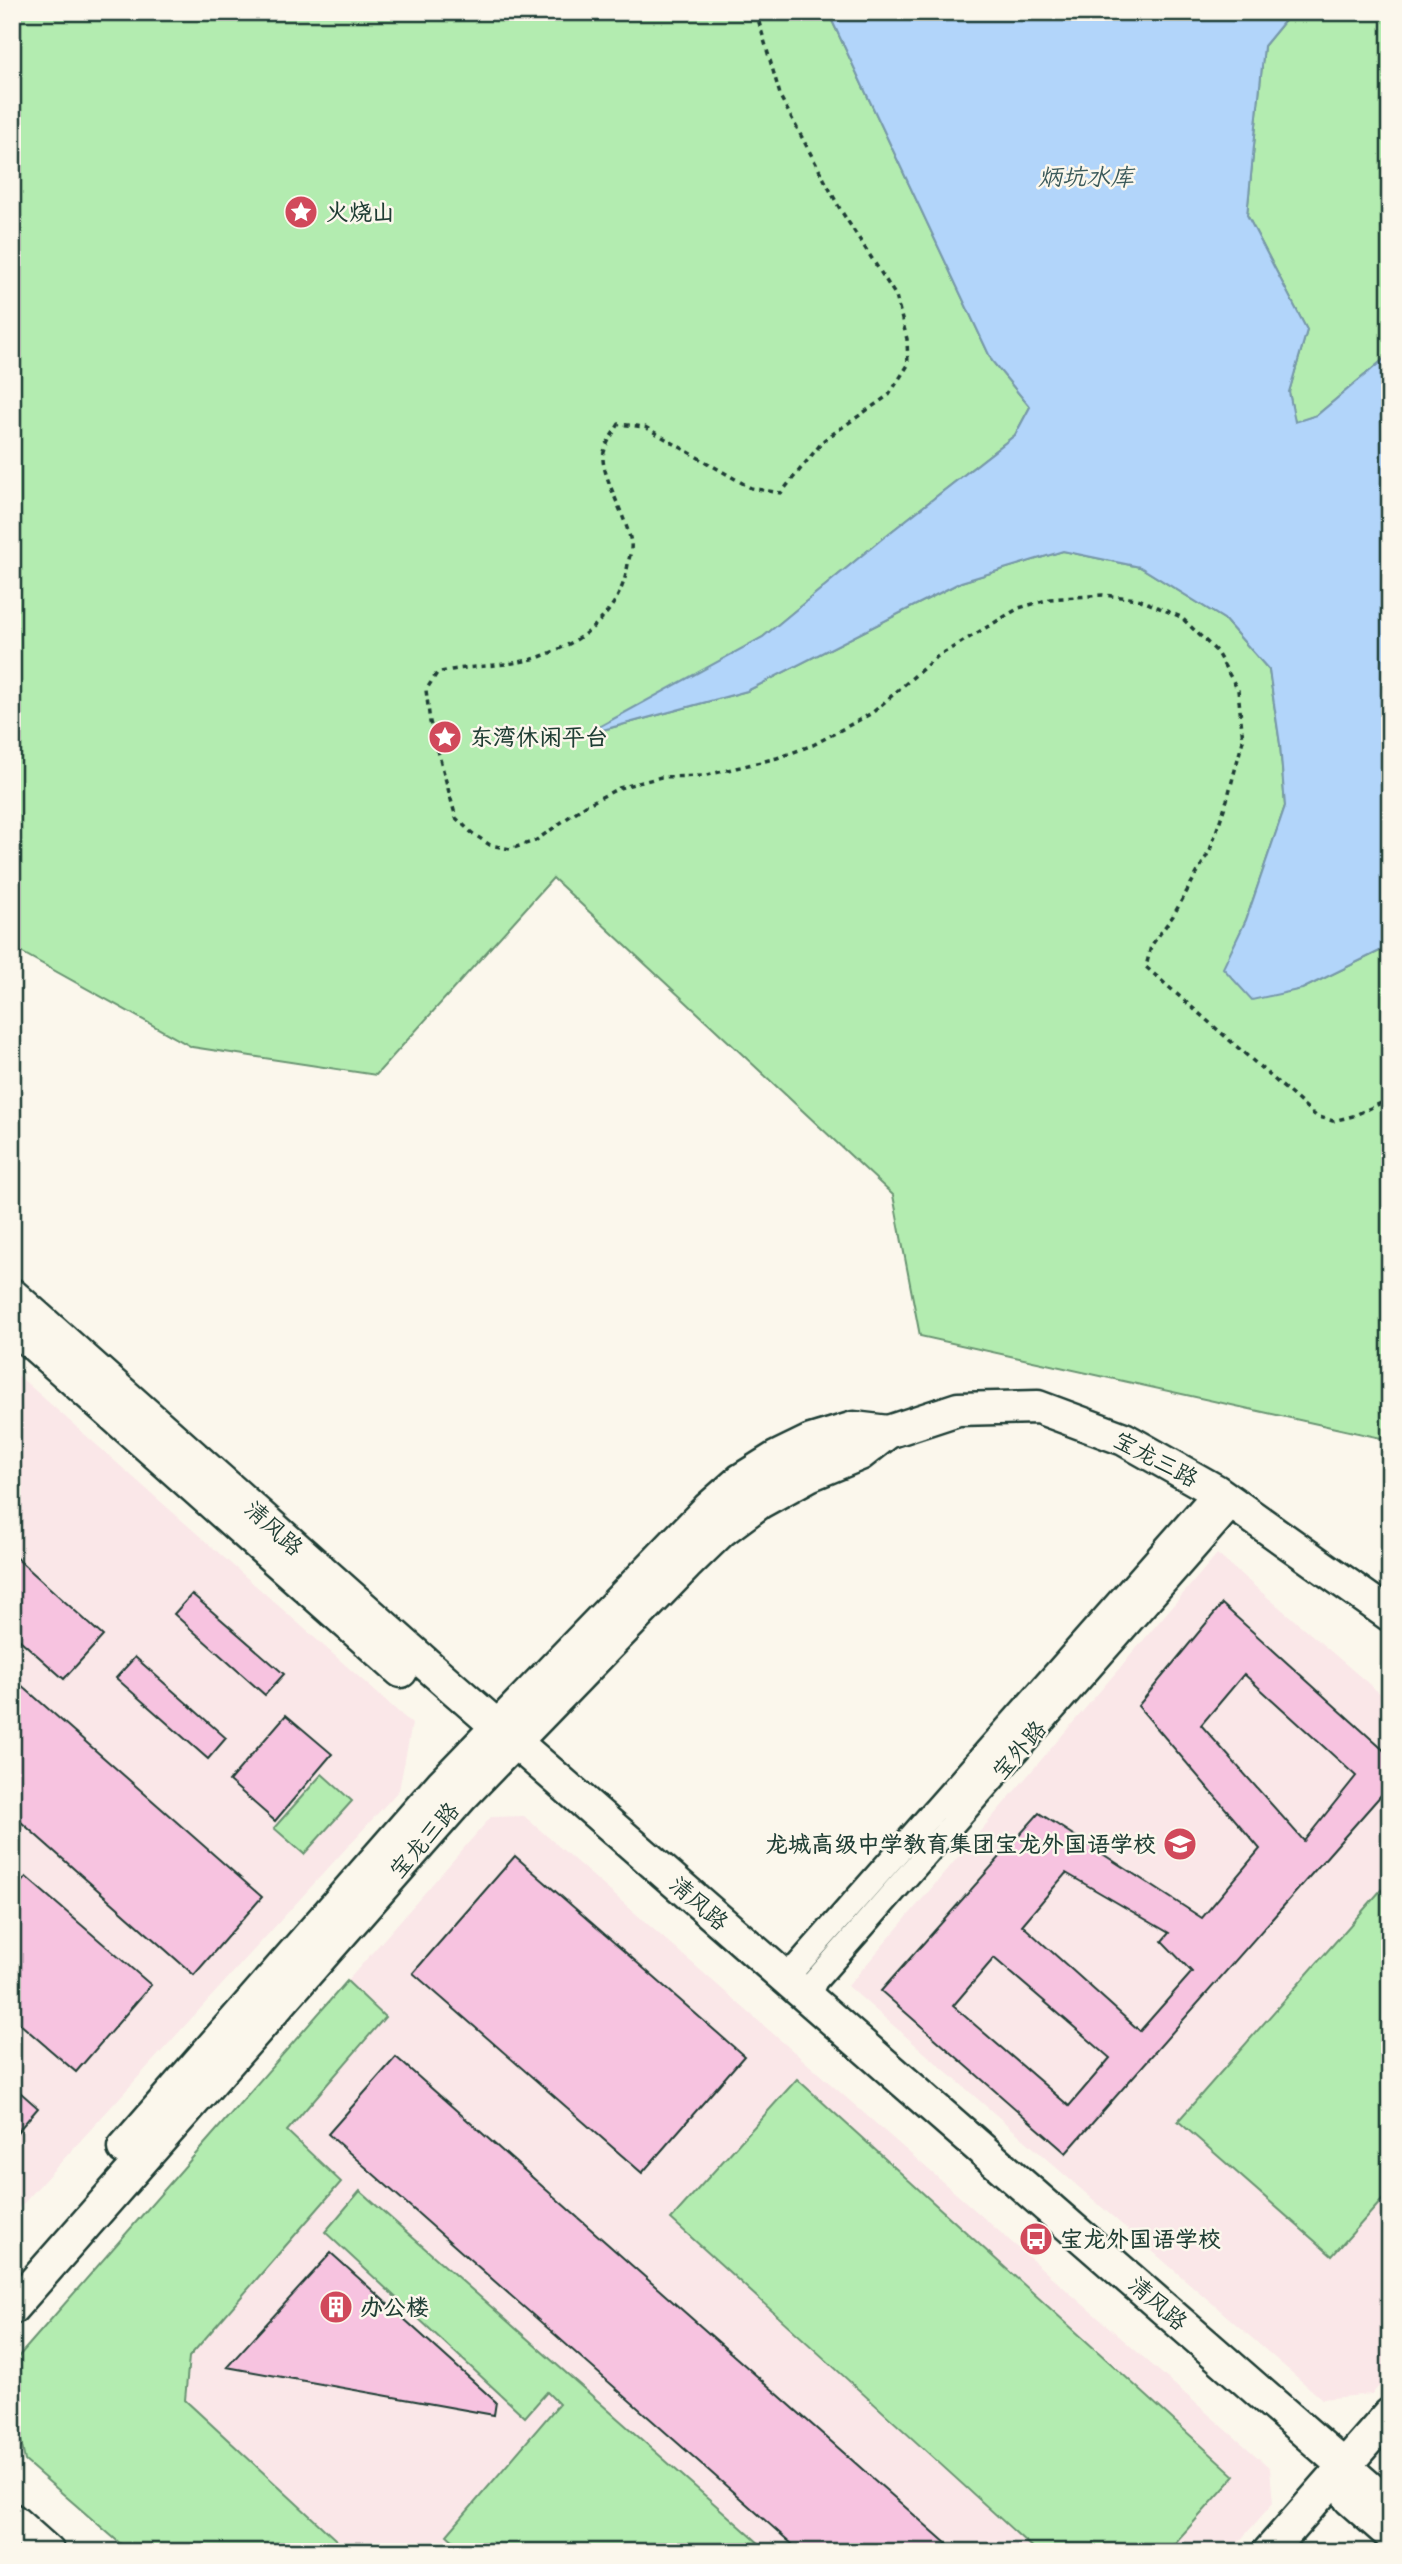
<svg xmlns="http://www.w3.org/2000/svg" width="1402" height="2564" font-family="Dekko,'LXGW WenKai TC',sans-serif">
<rect width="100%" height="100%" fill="#fbf7ec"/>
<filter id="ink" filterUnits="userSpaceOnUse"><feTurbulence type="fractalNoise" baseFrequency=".0143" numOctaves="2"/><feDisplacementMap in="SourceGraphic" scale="14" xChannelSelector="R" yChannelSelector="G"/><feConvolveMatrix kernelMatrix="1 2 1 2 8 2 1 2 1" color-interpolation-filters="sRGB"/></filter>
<g filter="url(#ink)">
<path fill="#fae7e8" d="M12,1370L412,1724L399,1790L12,2216Z
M1217,1554L1390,1702V2374L1372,2394L1322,2399L848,1986Z
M524,1816L1270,2468L1273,2503L1230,2552H130L25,2461L12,2397V2364L491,1817Z"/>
<path fill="#b3ecb0" stroke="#699472" stroke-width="2" d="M12,12H828L992,361L1030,407L1015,435L883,538L763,637L588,734L747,691L961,582L1063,551L1140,567L1224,619L1269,670L1280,744L1285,806L1246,920L1224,968L1302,989L1390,946V1440L920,1336L893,1195L553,878L376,1075L192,1047L12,947Z
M1292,12H1390V354L1317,415L1295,423L1289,392L1307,330L1247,215L1264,46Z
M322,1774L352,1801L304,1854L274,1828Z
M1381,1890L1390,1898V2191L1332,2256L1178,2121Z
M347,1981L385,2017L287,2131L341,2182L189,2357L185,2400L349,2552H130L25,2461L12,2397V2364Z
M797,2079L1235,2476L1167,2552H1037L671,2219Z
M360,2191L769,2552H466L447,2535L559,2404L547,2392L525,2417L325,2232Z"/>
<path fill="#b2d5fa" stroke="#7798ab" stroke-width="2" d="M828,12H1292L1264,46L1247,215L1307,330L1289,392L1295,422L1317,415L1390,354V946L1302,989L1252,1000L1223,968L1246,920L1285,806L1280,744L1269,670L1224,619L1140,567L1063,551L961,582L747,691L584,735L763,637L883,538L1015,435L1030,407L992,361Z"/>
<path fill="#f7c3e0" stroke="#1f3d34" stroke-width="2" fill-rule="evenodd" d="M12,1554L103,1636L64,1679L12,1633Z
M192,1594L284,1674L265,1695L174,1614Z
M1222,1604L1390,1756V1785L1066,2153L881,1991L1039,1813L1202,1918L1260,1849L1138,1706ZM1244,1674L1356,1776L1304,1841L1201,1725ZM1066,1873L1169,1933L1162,1941L1192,1972L1140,2031L1022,1925ZM994,1958L1110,2058L1069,2106L953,2006Z
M135,1657L226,1738L208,1759L116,1678Z
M12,1677L262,1897L194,1975L12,1814Z
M286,1715L332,1754L275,1821L229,1781Z
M515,1856L744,2056L642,2173L413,1973Z
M26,1877L151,1985L76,2072L12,2017V1892Z
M396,2057L956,2552H801L328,2134Z
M12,2085L38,2108L12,2138Z
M331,2253L496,2402L494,2415L227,2367Z"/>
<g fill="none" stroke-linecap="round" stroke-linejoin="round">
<defs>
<path id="street" d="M781,1974L797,1966L1216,1491
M808,1998L815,1981L1234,1504"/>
<path id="secondary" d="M12,1295L451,1686L1390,2506
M12,1325L401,1671
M124,2148L443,1783L708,1509L741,1480L776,1458L811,1441L854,1428L888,1432
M12,2308L462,1796L686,1565L721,1531L760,1502L809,1475L860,1454L888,1432L958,1409L1038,1407L1124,1439L1216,1491L1390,1615
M1350,2499L1390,2534
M12,2520L48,2552
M1269,2552L1390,2414"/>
</defs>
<use href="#street" stroke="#1f3d34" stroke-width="28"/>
<use href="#secondary" stroke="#1f3d34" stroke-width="37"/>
<path stroke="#1f3d34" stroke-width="3.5" stroke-dasharray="5 5" stroke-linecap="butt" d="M756,12L781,98L840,209L896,296L907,339L908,365L889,395L824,440L781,493L751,488L645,427L619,424C612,435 605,444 603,457C602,476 628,521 631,543C632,550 629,558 628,564C621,611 585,641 542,656C509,668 471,664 437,673L426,690L430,722L456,818L472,833L490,845L510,849L535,841L586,805L619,788L661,777L703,776L777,758L813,745L872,713L935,658L1019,608L1050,599L1103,595L1138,599L1181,617L1216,651L1238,690L1243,740L1227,800L1210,850L1173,916L1151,946L1146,967L1316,1116L1333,1121L1353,1116L1390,1099"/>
<use href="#street" stroke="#fbf7ec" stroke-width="23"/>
<use href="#secondary" stroke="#fbf7ec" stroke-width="32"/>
</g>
</g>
<defs>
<symbol id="sight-disc" viewBox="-11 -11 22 22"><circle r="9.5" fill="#d1495b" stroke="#fbf7ec"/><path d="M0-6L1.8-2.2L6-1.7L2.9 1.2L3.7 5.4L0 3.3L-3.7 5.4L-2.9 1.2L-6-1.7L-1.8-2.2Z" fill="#fff"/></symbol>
<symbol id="school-disc" viewBox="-11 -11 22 22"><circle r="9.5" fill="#d1495b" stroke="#fbf7ec"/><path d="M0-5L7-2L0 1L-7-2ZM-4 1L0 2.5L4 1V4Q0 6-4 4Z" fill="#fff"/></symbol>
<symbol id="bus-disc" viewBox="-11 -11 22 22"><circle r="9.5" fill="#d1495b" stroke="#fbf7ec"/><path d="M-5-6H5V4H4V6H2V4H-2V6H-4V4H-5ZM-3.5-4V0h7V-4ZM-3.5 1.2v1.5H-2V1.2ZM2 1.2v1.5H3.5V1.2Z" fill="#fff"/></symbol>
<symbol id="building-disc" viewBox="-11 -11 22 22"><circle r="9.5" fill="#d1495b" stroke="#fbf7ec"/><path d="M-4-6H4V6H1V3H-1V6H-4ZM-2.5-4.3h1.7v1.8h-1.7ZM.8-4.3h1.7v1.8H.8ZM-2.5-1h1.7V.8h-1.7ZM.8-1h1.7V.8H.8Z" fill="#fff"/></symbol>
</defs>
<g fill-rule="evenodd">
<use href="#sight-disc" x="282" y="193" width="38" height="38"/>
<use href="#sight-disc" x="426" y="718" width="38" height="38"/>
<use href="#school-disc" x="1161" y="1825" width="38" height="38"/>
<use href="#bus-disc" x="1017" y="2220" width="38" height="38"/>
<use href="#building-disc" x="317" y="2288" width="38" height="38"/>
</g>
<g text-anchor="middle" stroke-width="5" stroke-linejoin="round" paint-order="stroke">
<g font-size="23" font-weight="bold" fill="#1f3d34" stroke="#fbf7ec" text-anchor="start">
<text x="326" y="220">火烧山</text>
<text x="470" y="745">东湾休闲平台</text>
<text x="1156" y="1852" text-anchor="end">龙城高级中学教育集团宝龙外国语学校</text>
<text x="1060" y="2247">宝龙外国语学校</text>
<text x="360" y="2315">办公楼</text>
</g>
<g font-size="23" fill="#1f3d34" stroke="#fbf7ec">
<text transform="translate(1156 1459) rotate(28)" y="8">宝龙三路</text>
<text transform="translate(274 1528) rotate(42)" y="8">清风路</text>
<text transform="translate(1019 1750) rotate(-49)" y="8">宝外路</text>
<text transform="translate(424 1840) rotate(-49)" y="8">宝龙三路</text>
<text transform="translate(699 1903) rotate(41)" y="8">清风路</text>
<text transform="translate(1158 2303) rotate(41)" y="8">清风路</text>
</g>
<g font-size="24" font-style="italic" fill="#3c5b5c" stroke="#fbf7ec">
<text x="1086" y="185">炳坑水库</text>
</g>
</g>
<rect width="1402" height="2564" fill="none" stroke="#fbf7ec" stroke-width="42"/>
<rect x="21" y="21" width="1360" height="2522" fill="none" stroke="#1f3d34" stroke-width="2.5" filter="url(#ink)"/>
</svg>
